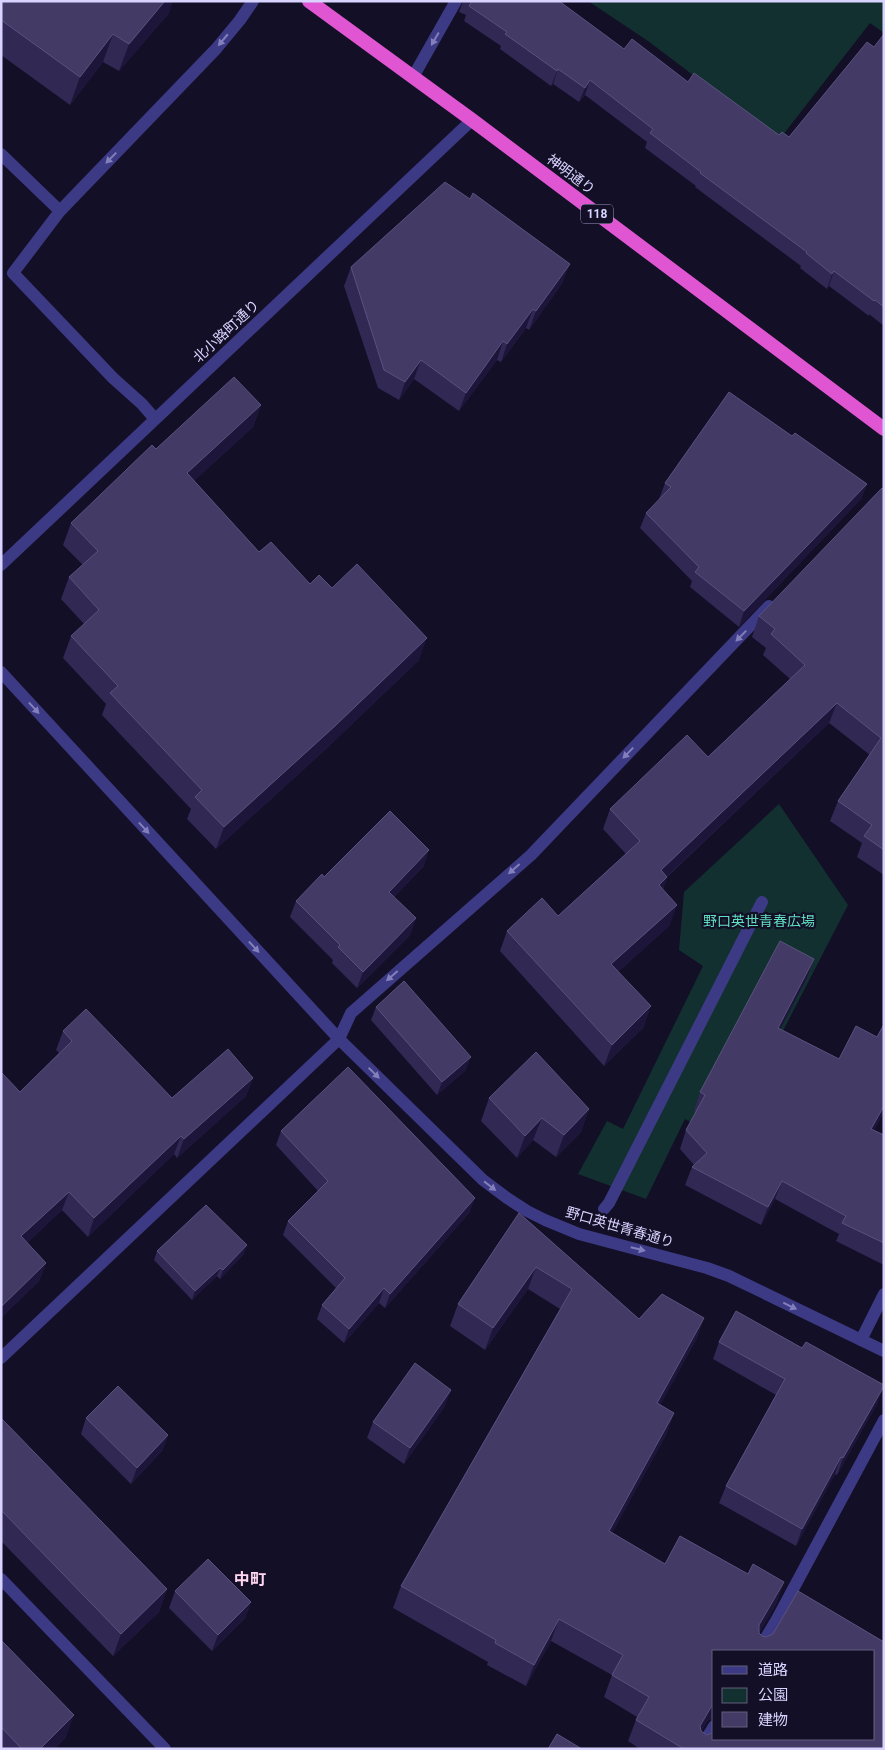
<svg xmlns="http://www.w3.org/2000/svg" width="885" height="1750" font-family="Roboto,'Noto Sans JP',sans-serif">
<rect width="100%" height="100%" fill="#130f26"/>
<path fill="#12302f" d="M588,1H884V33L870,23L779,140L648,41Z
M779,804L848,905L726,1141L685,1119L646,1199L578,1174L607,1121L623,1129L703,966L679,950L684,892Z"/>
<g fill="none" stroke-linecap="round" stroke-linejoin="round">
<path stroke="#3d3a85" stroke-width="12" d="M1,154L60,211L13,273L113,378L142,404L155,419
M60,211L216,49L240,20L253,1
M861,1340L884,1294
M758,1651L777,1619L884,1420
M700,1749L714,1726"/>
<path stroke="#3d3a85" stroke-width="12" d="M604,1209L609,1203L762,902"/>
<path stroke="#3d3a85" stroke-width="12" d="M413,77L456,1
M1,565L472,120
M1,672L339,1039L483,1180L507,1198L527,1211L545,1220L579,1234L707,1268L729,1276L884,1351
M1,1358L339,1039L351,1013L531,855L769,606
M1,1579L165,1749"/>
<path stroke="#e055d1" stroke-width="14" d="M309,1L472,120L884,429"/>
</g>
<path fill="#312854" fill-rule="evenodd" d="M1,1L169,13L119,71L103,62L70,105L1,55Z
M463,1H559L624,49L688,82L779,135L789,137L874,47L884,34V326L869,314V316L829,286L827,289L800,268L801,266L695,187L696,186L645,148L647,142L585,95L579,102L553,84L551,86L500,49L501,46L464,21L466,15L459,12Z
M351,267L563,282L529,330L526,328L501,362L497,360L459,411L414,379L399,400L378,388L344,286Z
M261,405L253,427L194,481L259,552L310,584L332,588L419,660L327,748L216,849L187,819L191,809L102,715L106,704L63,658L71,636L84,624L61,599L69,577L83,565L63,545L71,523L156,449Z
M792,436L867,484L861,499L739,627L690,587L692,581L640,528L646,513L660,499H659L665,483Z
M884,490V875L857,857L862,843L830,821L838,801L870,755L829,723L667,877L663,889L670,925L618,972L644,1027L604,1066L500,951L507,931L558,916L626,854L603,829L610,809L708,757L790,679L763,655L766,648L752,637L759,616Z
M424,866L394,897L416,918L410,935L357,988L332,963L333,960L290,917L296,901L324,877Z
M814,959L807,978L780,1029L839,1059L877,1037L884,1024V1112L874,1130L884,1135V1265L836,1241L839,1234L775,1199L761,1225L685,1185L692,1167L694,1165L680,1149L686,1130L696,1112L694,1111L700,1092Z
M376,1007L466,1070L437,1095L371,1020Z
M63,1031L172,1098L253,1078L246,1096L177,1158L174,1154L88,1237L62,1210L27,1243L46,1263L39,1281L1,1318L20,1092L59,1053L56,1050Z
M489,1098L589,1109L581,1132L556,1157L533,1140L517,1158L481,1121Z
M281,1131L470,1212L385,1308L379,1303L344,1343L317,1319L322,1305L336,1288L283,1235L288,1221L318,1191L276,1145Z
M519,1213L639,1319L662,1294L704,1318L696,1340L660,1405L674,1413L666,1435L612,1533L665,1564L680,1536L748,1574L753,1564L784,1582L776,1604L759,1633L762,1636L766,1637L773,1634L798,1591L884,1642V1749H640L628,1741L637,1717L604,1697L612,1675L551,1641L526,1686L487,1665L488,1662L393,1608L401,1586L560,1309L528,1289L485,1350L450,1326L458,1304ZM714,1651H874V1739H714V1732L707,1735L701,1732L707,1721L714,1718Z
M157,1251L244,1254L220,1279L217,1276L192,1300L154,1260Z
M719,1342L878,1402L837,1475L835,1474L796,1546L719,1503L726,1486L776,1395L713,1359Z
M445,1406L404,1464L367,1438L373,1422Z
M1,1418L167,1589L159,1612L113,1656L1,1541Z
M86,1418L168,1435L162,1451L131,1484L81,1434Z
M175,1591L251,1602L245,1618L212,1651L169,1608Z
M1,1640L66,1737L55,1749H1Z"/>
<path fill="#1d163a" d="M165,1H173L169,13L119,71L129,44Z
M113,34L103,62L70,105L80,77Z
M558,69L553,84L551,86L557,71Z
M590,80L585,95L579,102L585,88Z
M570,264L563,282L529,330L536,311Z
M834,271L829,286L827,289L832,274Z
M533,309L526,328L501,362L507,344Z
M503,341L497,360L459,411L466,393Z
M421,360L414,379L399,400L405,382Z
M261,405L253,427L179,495L187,473Z
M867,484L861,499L739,627L744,611Z
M427,638L419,660L327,748L216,849L224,827Z
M837,703L829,723L662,881L667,877L660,898L651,905L661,870Z
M429,850L424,866L383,908L389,892Z
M677,905L670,925L604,985L611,964Z
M416,918L410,935L357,988L363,972Z
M814,959L807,978L771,1047L778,1028Z
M651,1006L644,1027L604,1066L612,1045Z
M471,1057L466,1070L437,1095L442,1082Z
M253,1078L246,1096L177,1158L184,1139Z
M884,1106V1112L865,1148L871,1129Z
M589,1109L581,1132L556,1157L564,1135Z
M542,1118L533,1140L517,1158L525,1136Z
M181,1136L174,1154L88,1237L94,1218Z
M782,1181L775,1199L761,1225L768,1207Z
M69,1192L62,1210L15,1255L21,1236Z
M475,1198L470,1212L385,1308L390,1294Z
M247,1245L244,1254L220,1279L223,1270Z
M46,1263L39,1281L1,1318V1307Z
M536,1267L528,1289L485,1350L493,1328Z
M220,1268L217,1276L192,1300L195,1291Z
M384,1288L379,1303L344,1343L349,1329Z
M704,1318L696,1340L649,1425L657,1403Z
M884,1386L878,1402L837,1475L843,1458Z
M451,1390L445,1406L404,1464L410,1448Z
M674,1413L666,1435L601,1553L609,1531Z
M168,1435L162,1451L131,1484L137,1468Z
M841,1457L835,1474L796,1546L802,1529Z
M784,1582L776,1604L751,1647L759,1625Z
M167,1589L159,1612L113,1656L121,1634Z
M251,1602L245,1618L212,1651L218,1635Z
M559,1619L551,1641L526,1686L534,1665Z
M714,1702V1718L707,1721L692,1748L700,1726Z
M74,1715L66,1737L55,1749H40Z"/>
<path fill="#433a66" stroke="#5a527e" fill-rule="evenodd" d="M1,1H165L129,44L113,34L80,77L1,20Z
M472,1H559L624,49L632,39L688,82L694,73L779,135L782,132L789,137L867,42L874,47L884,34V307L875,300L874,301L834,271L832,274L806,253L807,252L700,173L701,172L650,133L653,129L590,80L585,88L558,69L557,71L505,34L507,32L469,6Z
M445,182L470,199L473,193L570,264L536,311L533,309L507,344L503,341L466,393L421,360L405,382L384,370L351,267Z
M234,377L261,405L187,473L259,552L271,542L310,584L319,575L332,588L357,564L427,638L335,726L224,827L195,797L202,790L110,693L118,686L71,636L99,610L69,577L98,551L71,523L152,445L156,449Z
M729,392L792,436L795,433L867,484L744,611L695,572L699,567L646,513L671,487L665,483Z
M882,488L884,490V850L864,836L872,825L838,801L881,738L837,703L661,870L667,877L659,885L677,905L611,964L651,1006L612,1045L507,931L542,898L558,916L640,841L610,809L687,735L708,757L805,665L771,634L775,629L759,616Z
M390,811L429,850L389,892L416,918L363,972L338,947L340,945L296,901L322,874L324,877Z
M780,941L814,959L778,1028L839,1059L856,1026L877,1037L884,1024V1106L871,1129L884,1135V1243L842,1223L846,1216L782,1181L768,1207L692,1167L707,1153L686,1130L705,1095L700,1092Z
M404,981L471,1057L442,1082L376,1007Z
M86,1009L172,1098L228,1049L253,1078L184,1139L181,1136L94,1218L69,1192L21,1236L46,1263L1,1307V1072L20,1092L72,1041L63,1031Z
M536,1052L589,1109L564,1135L542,1118L525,1136L489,1098Z
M348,1067L475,1198L390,1294L384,1288L349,1329L322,1305L345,1278L288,1221L328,1181L281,1131Z
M206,1205L247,1245L223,1270L220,1268L195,1291L157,1251Z
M519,1213L639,1319L662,1294L704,1318L657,1403L674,1413L609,1531L665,1564L680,1536L748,1574L753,1564L784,1582L759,1625V1633L762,1636L766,1637L773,1634L798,1591L884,1642V1749H684L636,1720L649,1697L612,1675L623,1655L559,1619L534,1665L495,1643L496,1640L401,1586L572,1289L536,1267L493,1328L458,1304ZM714,1651H874V1739H714V1732L707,1735L701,1731L700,1726L714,1702Z
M736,1311L802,1348L806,1342L884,1385V1386L843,1458L841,1457L802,1529L726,1486L785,1379L719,1342Z
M415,1363L451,1390L410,1448L373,1422Z
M118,1386L168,1435L137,1468L86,1418Z
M1,1418L167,1589L121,1634L1,1510Z
M208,1559L251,1602L218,1635L175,1591Z
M1,1640L74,1715L40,1749H22L1,1727Z
M557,1734L582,1749H548Z"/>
<defs><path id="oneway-solid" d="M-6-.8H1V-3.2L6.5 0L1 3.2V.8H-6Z" transform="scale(1.25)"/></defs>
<g fill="#837fbc">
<use href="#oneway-solid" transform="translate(435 39) rotate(120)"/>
<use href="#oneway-solid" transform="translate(223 40) rotate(130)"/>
<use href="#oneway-solid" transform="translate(111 158) rotate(134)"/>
<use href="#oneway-solid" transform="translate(741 636) rotate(134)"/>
<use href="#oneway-solid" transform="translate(34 708) rotate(47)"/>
<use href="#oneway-solid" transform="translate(628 753) rotate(134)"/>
<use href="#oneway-solid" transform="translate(144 828) rotate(47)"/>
<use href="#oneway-solid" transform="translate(514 869) rotate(139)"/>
<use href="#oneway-solid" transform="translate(254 947) rotate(47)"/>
<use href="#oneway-solid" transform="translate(392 976) rotate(139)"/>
<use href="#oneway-solid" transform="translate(374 1073) rotate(44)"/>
<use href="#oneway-solid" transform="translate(490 1186) rotate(38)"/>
<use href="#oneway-solid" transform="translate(638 1249) rotate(14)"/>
<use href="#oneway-solid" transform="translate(790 1306) rotate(26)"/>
</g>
<g text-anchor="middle" stroke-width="4.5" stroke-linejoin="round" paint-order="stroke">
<rect fill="#130f26" stroke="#9e99be" stroke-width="1" x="581" y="204.5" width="32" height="19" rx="4"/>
<g font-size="12" font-weight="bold" fill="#d9d4ff">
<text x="597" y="218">118</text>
</g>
<g font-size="14" fill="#d9d4ff" stroke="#130f26">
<text transform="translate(571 174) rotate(37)" y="5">神明通り</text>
<text transform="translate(226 331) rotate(-43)" y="5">北小路町通り</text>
<text transform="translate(620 1227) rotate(16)" y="5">野口英世青春通り</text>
</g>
<g font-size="14" fill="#5fe0c0" stroke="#130f26">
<text x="759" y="926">野口英世青春広場</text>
</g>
<g font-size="16" font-weight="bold" fill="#ffd6f0" stroke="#130f26">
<text x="250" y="1585">中町</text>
</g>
</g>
<rect width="885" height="1750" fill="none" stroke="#d9d4ff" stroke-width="5"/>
<rect x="712" y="1650" width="162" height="90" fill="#130f26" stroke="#625e7d"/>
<rect x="722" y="1666" width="25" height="8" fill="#3d3a85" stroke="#625e7d"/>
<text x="758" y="1675" font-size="15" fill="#d9d4ff">道路</text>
<rect x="722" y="1688" width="25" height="15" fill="#12302f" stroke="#625e7d"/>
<text x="758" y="1700" font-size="15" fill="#d9d4ff">公園</text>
<rect x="722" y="1712" width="25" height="15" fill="#433a66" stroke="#625e7d"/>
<text x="758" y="1725" font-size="15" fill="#d9d4ff">建物</text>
</svg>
